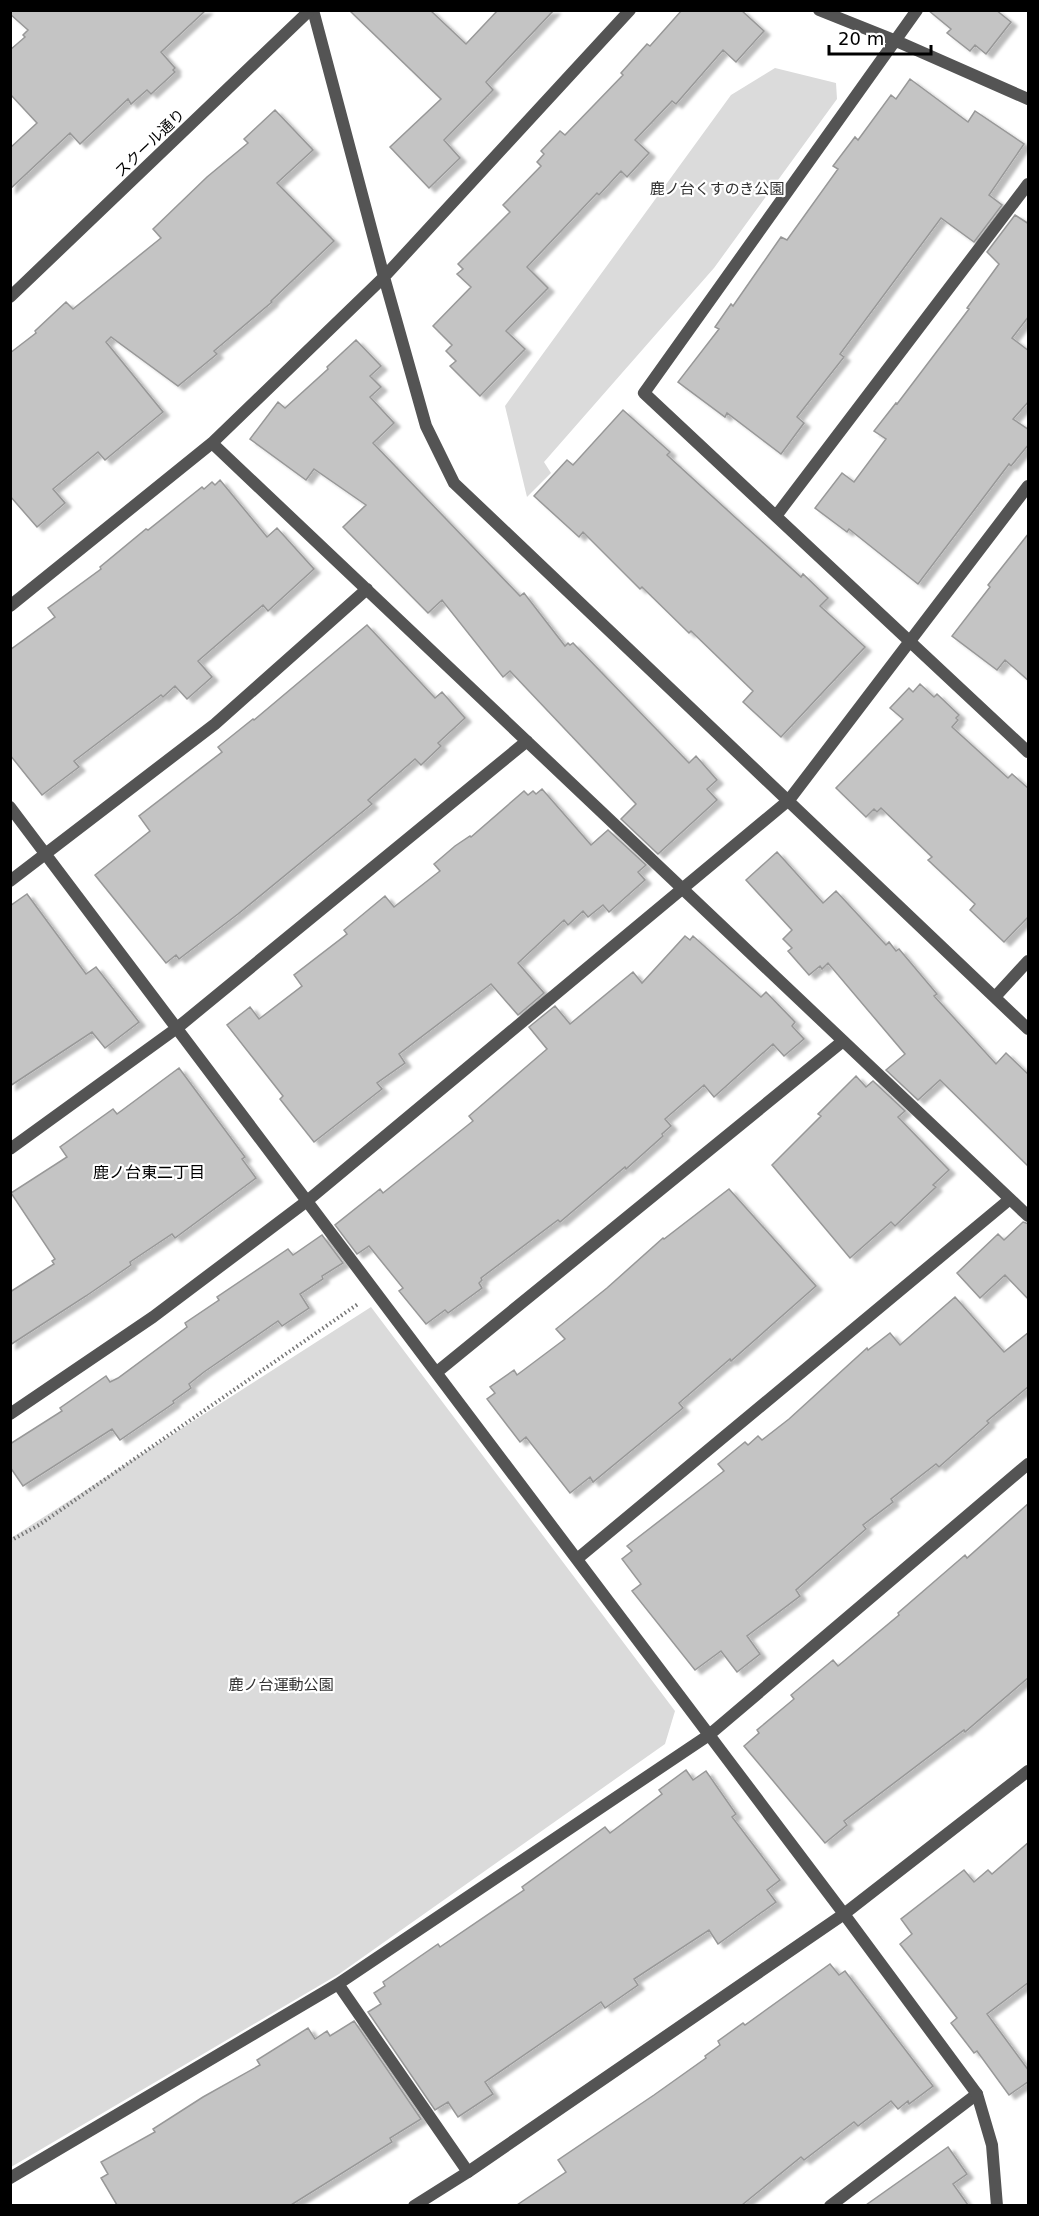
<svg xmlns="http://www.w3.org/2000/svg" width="1039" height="2216" font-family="'DejaVu Sans','Noto Sans JP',sans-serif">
<defs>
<filter id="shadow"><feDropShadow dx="6" dy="4" stdDeviation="1.5" flood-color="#0004"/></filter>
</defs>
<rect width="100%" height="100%" fill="#fff"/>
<path fill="#dbdbdb" d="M775,68L836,83L837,99L714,268L544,462L551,473L527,497L505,406L731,95Z
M371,1307L675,1711L665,1744L339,1974L11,2167V1538Z"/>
<path fill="#c4c4c4" stroke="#989898" stroke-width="1.5" filter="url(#shadow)" d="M10,10H206L161,52L175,68L173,70L175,72L151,94L147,90L131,104L128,99L80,144L70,133L10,189V148L37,123L10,94V50L25,37L23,35L28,30L10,14Z
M349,10H430L466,44L498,10H554L486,82L493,90L444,140L460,158L429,188L390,147L441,99Z
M682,10H741L764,31L736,62L723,50L676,104L672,101L635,140L649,153L627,177L621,171L599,195L597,193L527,267L548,288L506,331L525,349L480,396L450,366L456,361L446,351L452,345L433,326L471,287L457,274L463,269L458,264L510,212L503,205L541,166L537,162L544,154L541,151L560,131L565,135L623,75L621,73L647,44L650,46Z
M928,10H996L1011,22L986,54L975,45L970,51L947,33L951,29Z
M910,79L968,122L975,111L1024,144L989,195L1002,205L974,242L941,218L840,354L844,357L797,417L804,423L781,454L727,413L725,417L678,382L719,329L715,327L731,304L733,306L781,237L787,240L838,169L833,166L855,137L858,140L891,95L896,99Z
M275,110L313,150L277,183L334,241L271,301L272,302L214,351L217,354L178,386L111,337L106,342L163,412L105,460L98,452L53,489L65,503L37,527L10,496V353L36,333L35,331L66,302L73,309L161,238L153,229L207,177L248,143L244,139Z
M1015,215L1029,224V316L1012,338L1029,351V401L1013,419L1029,430V444L1011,466L1009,464L918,584L849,529L847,532L815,508L842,473L854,482L886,439L874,431L896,403L897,404L969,309L967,308L999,264L987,252Z
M356,340L381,366L370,376L381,387L370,397L394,423L373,443L520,596L524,593L565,646L568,643L570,645L573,643L689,763L696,756L717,780L707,789L717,800L658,854L621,819L636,804L510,671L503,677L442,600L428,613L343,527L366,505L314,469L306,480L250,439L278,402L285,408L328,369L327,367Z
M623,410L670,452L667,455L737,519L801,577L803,574L828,598L820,606L865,647L781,737L743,702L753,691L691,631L689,633L642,587L640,589L583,532L579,537L534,496L567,460L573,465Z
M220,480L267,537L277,528L314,569L268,611L263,605L198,661L212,677L187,699L175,686L163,697L161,695L74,761L79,767L42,795L10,755V650L55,617L48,608L101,569L100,567L146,529L148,530L202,487L204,489L212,482L215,485Z
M1029,533V681L1005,660L997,670L952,636L990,587L988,585Z
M367,625L435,698L442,692L465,718L438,743L441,746L421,765L415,759L368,800L372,804L238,914L179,959L176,955L166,963L95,875L150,831L139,816L222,752L218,747L253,719L254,720Z
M920,684L934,697L937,694L959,715L956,718L958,720L952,727L1008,778L1012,774L1029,789V916L1004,942L970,910L975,904L928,860L932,857L881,808L877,812L874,809L866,817L836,788L903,719L890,708L909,688L913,692Z
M542,789L591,845L608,830L646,865L638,872L645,880L609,912L603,905L588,917L583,911L568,925L564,920L518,963L544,993L518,1015L491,984L399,1054L405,1063L377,1083L382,1089L314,1142L280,1099L283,1096L227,1025L250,1007L259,1019L302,986L294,975L347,934L344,930L385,896L394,907L440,871L434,864L455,846L470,836L471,837L524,791L528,795L533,791L536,794Z
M777,852L823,903L836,891L886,945L889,942L896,951L899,949L937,994L934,996L996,1064L1006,1053L1029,1075V1167L940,1080L918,1100L886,1070L905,1054L828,963L822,969L820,966L809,975L788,951L792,948L783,939L792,930L746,880Z
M27,894L86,974L96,967L139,1022L105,1048L92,1032L10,1086V906Z
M685,936L690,940L693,936L761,997L766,992L795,1022L792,1026L804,1039L784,1056L773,1044L714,1097L704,1085L665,1119L671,1126L662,1134L663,1136L626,1169L625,1167L560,1222L558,1220L481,1278L482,1280L479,1283L482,1288L448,1313L445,1310L426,1324L399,1291L403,1288L369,1246L357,1254L335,1225L380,1189L383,1193L473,1121L469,1116L547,1049L529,1027L555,1006L570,1024L633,972L642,983Z
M179,1068L245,1157L242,1159L256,1178L175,1238L172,1234L130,1262L131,1265L86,1296L10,1345V1292L54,1264L52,1261L55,1259L11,1193L67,1157L60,1147L113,1109L117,1114Z
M856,1076L866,1087L873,1081L905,1111L898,1117L949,1170L933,1185L936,1187L895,1226L891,1222L850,1258L772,1165L821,1116L818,1114Z
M729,1189L816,1286L731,1361L730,1359L679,1403L683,1408L593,1482L590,1477L570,1493L526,1437L520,1442L487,1399L495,1393L490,1387L514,1370L517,1375L565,1339L556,1329L607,1288L663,1238L664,1239Z
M1023,1222L1029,1224V1300L1005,1275L980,1298L957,1273L998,1234L1004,1240Z
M322,1235L343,1263L322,1276L323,1279L300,1294L309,1308L282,1326L278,1321L204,1372L189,1384L191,1388L173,1401L174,1403L120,1440L112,1429L23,1486L10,1467V1444L62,1411L60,1408L106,1376L110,1382L118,1378L187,1327L185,1323L219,1300L217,1297L288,1249L293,1255Z
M955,1297L1004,1352L1029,1332V1386L987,1421L989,1423L939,1467L936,1464L891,1499L893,1502L863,1525L866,1529L796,1590L800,1596L747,1636L760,1654L737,1672L721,1651L695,1670L632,1591L641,1584L622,1559L632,1551L627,1546L724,1471L718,1464L745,1442L748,1445L758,1436L762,1440L789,1419L867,1348L868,1350L890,1333L900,1345Z
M1029,1503V1677L965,1732L964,1730L844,1821L847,1825L825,1843L744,1746L759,1733L757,1730L794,1699L791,1695L833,1660L838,1666L899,1615L898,1613L965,1555L967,1558Z
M686,1770L693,1780L706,1771L736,1814L732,1817L780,1880L767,1890L776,1902L718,1944L709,1930L634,1979L638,1985L605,2008L601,2002L485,2082L493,2094L458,2117L448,2102L435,2110L368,2012L381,2004L374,1993L385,1986L383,1982L438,1944L440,1947L524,1890L522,1887L605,1827L610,1833L662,1794L659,1790Z
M1029,1842V1982L987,2014L1029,2071V2081L1009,2095L977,2051L974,2053L951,2023L957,2018L900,1944L912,1934L901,1919L964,1870L974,1882L988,1870L992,1874Z
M830,1964L839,1975L845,1971L933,2086L909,2104L908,2101L898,2109L891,2101L858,2126L854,2122L804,2160L801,2157L742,2205H517L566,2172L558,2160L654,2095L706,2058L705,2056L720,2045L718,2041L743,2023L745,2025Z
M354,2021L421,2119L390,2138L392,2142L291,2205H117L101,2178L108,2174L101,2162L155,2132L153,2129L203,2097L260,2065L257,2060L308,2028L315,2039L327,2031L330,2036Z
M948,2147L967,2174L953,2184L968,2205H866Z"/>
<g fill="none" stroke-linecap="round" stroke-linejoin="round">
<path stroke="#767676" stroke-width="4" stroke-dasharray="1.5 3" stroke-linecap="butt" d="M10,1541L39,1525L358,1304"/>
<path stroke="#545454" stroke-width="12" d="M313,10L384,277L426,426L454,483L1028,1029
M819,10L894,40L1028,99
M917,10L644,393L1028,752
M212,443L1028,1216
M776,516L1028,184
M10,606L212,443L384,277L630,10
M10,807L844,1914
M10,881L215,724L367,589
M995,997L1028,961
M10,1149L177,1028L527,741
M437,1372L843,1041
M10,1414L153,1317L307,1201L789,800L1028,486
M577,1559L1010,1199
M338,1984L468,2172
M10,2178L338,1984L709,1735L1028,1464
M830,2206L977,2094"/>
<path stroke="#545454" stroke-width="12" d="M10,297L310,10
M844,1914L977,2094L992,2145L997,2206
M414,2206L468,2172L844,1914L1028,1771"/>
</g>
<g text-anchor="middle" stroke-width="4.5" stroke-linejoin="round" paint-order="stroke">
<g font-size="15" fill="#000" stroke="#fff">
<text transform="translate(150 143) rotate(-44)" y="5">スクール通り</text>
</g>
<g font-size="15" fill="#323232" stroke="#fff">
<text x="717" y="194">鹿ノ台くすのき公園</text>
<text x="281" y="1690">鹿ノ台運動公園</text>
</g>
<g font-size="16" fill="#000" stroke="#fff">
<text x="149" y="1178">鹿ノ台東二丁目</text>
</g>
</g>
<rect width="1039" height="2216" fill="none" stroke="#000000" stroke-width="24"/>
<path d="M829 45v9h102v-9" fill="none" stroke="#000000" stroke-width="3"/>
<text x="838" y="45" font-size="18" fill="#000000" stroke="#ffffff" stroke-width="4.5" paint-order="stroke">20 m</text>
</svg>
